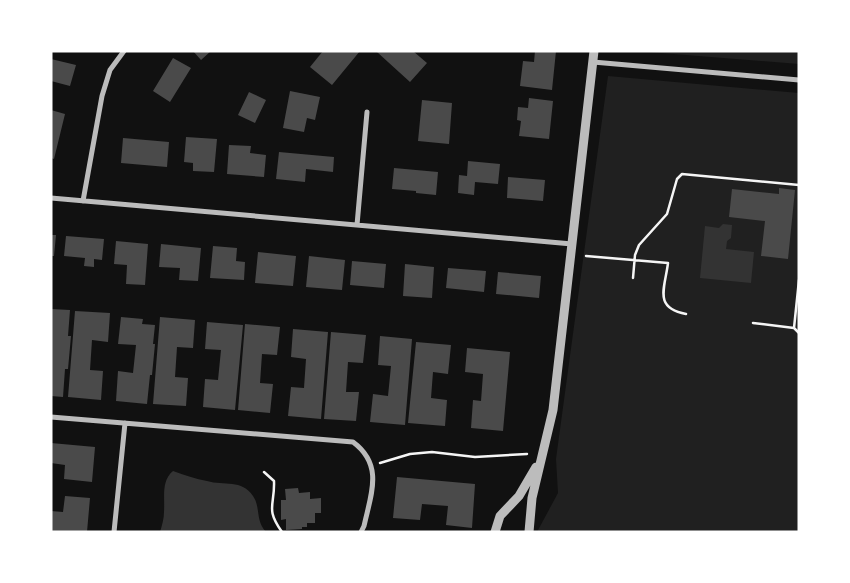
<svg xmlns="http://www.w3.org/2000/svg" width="850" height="583" font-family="Helvetica,sans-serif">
<rect width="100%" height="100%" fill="#111"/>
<path fill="#202020" d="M636,51H799V64Z
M608,76L799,93V532H537L558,493L556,459Z"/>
<path fill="#333" d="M723,224L732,225L731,238L727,241L726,249L754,252L751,283L700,278L705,226L719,228Z
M173,471C184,475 196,479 207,481C224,486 242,479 253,496C261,508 255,520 266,532H160C162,525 164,519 164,512C165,497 161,481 173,471Z"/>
<path fill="#4a4a4a" d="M193,51H211L201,60Z
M323,51H360L332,85L310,67Z
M378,51H413L427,63L410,82L377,52Z
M535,51H556L552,90L520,86L523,61L534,62Z
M173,58L191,68L170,102L153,91Z
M51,59L76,65L70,86L51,81Z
M290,91L320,97L315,120L307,118L304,132L283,128Z
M249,92L266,100L255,123L238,115Z
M529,98L553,101L549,139L519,136L521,121L517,120L518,107L528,108Z
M422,100L452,103L449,144L418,141Z
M51,110L65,114L54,159L51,158Z
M186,137L217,139L214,172L193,171V163L184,162Z
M123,138L169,142L167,167L121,163Z
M229,145L251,146L250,153L266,155L264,177L227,174Z
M279,152L334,157L333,172L306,169L305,182L276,179Z
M468,161L500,164L498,184L475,182L474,195L458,193L459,175L467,176Z
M394,168L438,172L436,195L416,193V191L392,189Z
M508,177L545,180L543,201L507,198Z
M779,188L795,190L788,259L761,256L765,221L729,217L732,189L779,194Z
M51,235H56L54,256H51Z
M66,236L104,239L102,260L94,259V267L84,266L85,258L64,256Z
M116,241L148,244L145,285L126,284L127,265L114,264Z
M161,244L201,248L198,281L179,280L180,268L159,267Z
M213,246L237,248L236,261L245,262L244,280L210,278Z
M258,252L296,256L293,286L255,283Z
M309,256L345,260L342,290L306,287Z
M352,261L386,264L384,288L350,285Z
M405,264L434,267L432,298L403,296Z
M448,268L486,271L484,292L446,288Z
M498,272L541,276L539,298L496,294Z
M51,309L70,310L68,336H71L68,369H65L63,397L51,396Z
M75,311L110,313L108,342L92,340L90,370L103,371L101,400L68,397Z
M121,317L143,319L142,324L155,325L153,344H155L152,375H150L147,404L116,401L118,371L133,373L136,345L118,344Z
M160,317L195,320L193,348L177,347L175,377L188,378L186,406L153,404Z
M207,322L243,325L235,410L203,407L205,379L218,380L221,350L205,349Z
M245,324L280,327L277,355L262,354L260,383L273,384L270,413L238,410Z
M293,329L328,332L321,419L288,416L291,387L304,388L306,359L291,357Z
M331,332L366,335L363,363L348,362L346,392H359L356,421L324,419Z
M380,336L412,339L405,425L370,422L373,394L388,396L391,366L378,365Z
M416,342L451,345L448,374L433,372L431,398L447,400L445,426L408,423Z
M467,348L510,352L503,431L471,428L473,400L481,401L483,374L465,372Z
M51,443L95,447L92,482L64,479L65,465L51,463Z
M397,477L475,484L472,528L446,525L448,506L422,504L420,520L393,518Z
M298,488L299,493L310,492V499L321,498V513H315V523H307V527H302V529L286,530V519L281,520V500H286L285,489Z
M65,496L90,498L87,532H51V511L63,512Z"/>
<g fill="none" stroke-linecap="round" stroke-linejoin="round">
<path stroke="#f5f5f5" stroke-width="2.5" d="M586,256L668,263C665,288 653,308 686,314
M633,278L635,255L639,245L667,214L677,179L682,174L799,185
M753,323L794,328L799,280
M794,328L799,333
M380,463L410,454L432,452L475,457L527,454
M264,472L274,481C275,506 265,508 282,532"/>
<path stroke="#bcbcbc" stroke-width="5" d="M593,62L799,80
M51,198L572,244
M83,201L102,96L110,70L124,51
M357,225L367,112
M51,417L353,442C384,465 371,494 364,526L361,532
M114,532L125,423"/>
<path stroke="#bcbcbc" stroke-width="9" d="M495,532L500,516L519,496L536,467
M529,532L532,498L553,410L594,51"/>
</g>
<rect width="850" height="583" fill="none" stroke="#ffffff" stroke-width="105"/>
</svg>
